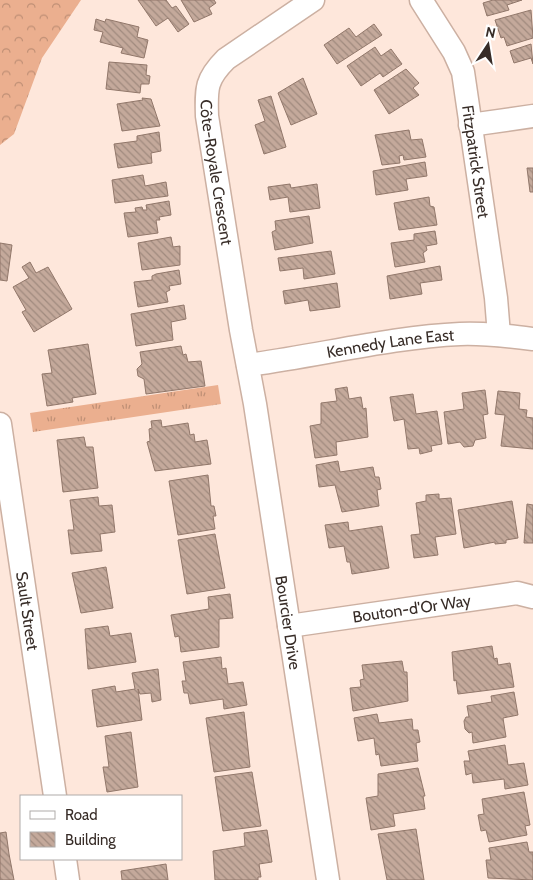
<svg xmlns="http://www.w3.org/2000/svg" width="533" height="880" font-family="Cabin,sans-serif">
<defs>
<pattern id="grass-tufts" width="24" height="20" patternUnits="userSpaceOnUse" patternTransform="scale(1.25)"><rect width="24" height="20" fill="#ebaf8f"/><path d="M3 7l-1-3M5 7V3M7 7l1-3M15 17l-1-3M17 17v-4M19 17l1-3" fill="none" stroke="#bf8f75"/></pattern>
<pattern id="forest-crowns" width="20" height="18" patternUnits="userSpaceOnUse" patternTransform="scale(1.25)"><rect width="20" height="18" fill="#ebaf8f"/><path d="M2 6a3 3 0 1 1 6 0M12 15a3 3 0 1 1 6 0" fill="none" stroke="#bf8f75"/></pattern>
<pattern id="building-back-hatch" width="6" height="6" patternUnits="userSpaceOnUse" patternTransform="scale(1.25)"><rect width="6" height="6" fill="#c4a99b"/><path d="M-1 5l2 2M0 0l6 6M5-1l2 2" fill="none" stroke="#a08a7e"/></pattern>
</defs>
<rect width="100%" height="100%" fill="#fee7db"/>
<path fill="url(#grass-tufts)" d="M218,385L221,404L33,432L30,413Z"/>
<path fill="url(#forest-crowns)" d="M0,0H81L42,58L14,134L0,145Z"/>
<path fill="url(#building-back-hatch)" stroke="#91776a" d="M138,0H166L172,8L176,6L189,24L178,32L168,18L156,26Z
M181,0H214L216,3L209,8L212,14L194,22Z
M493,0H522L507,5L509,10L487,16L483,3Z
M531,10L533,38L507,46L504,37L501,38L495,20Z
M96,19L105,22L106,19L139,27L137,37L148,40L144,58L121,53L123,48L100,42L103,32L94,30Z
M374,24L382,35L337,64L324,45L349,28L356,37Z
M531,44L533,64L531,58L514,63L510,51Z
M375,47L381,56L391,49L402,64L383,77L380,73L361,86L347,66Z
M109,62L147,65L146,75L150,76L149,84H141L140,93L106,89Z
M406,69L419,83L413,88L419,95L389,114L374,90Z
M303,78L317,114L291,125L278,93Z
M271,96L286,147L264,154L255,125L265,121L258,100Z
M142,98L151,99L160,126L122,131L117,104L143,100Z
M409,130L411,140L422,139L426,157L404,160L403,155L399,156L400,163L382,165L375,135Z
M159,132L161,151L151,153L152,163L118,168L114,144L137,141V136Z
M425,162L427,176L406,179L408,190L376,195L373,171Z
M527,168H533V192H530Z
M143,175L145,186L166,182L168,196L115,203L112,180Z
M290,184L291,188L317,184L320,208L290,212L288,197L270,200L268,187Z
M429,197L430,206L434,207L437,225L399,230L394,203Z
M169,201L171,215L159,217L160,220H156L158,233L128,237L124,213L136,212L135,208L142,207L143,210H147L146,205Z
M309,216L313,243L275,250L272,232L276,230L275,221Z
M435,231L437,244L426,246L427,250L423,253L425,262L395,267L391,243L414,240V234Z
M171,237L173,247L180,246V265L142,270L138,243Z
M0,243L12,245L7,281L0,280Z
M331,251L335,274L304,279L303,268L280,271L278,258Z
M30,262L36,273L48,267L72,309L34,332L22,312L26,310L13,287L29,278L22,267Z
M440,266L442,280L420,283L422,294L390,299L387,276Z
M179,270L181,284L169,286L170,290L166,292L168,302L138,307L134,282L152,280V276L156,274Z
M337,283L340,307L310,311L308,300L285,304L283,291Z
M184,305L186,319L171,322L173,340L136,346L131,314Z
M88,344L96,394L72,398L73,402L47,406L42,374L52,373L48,350Z
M181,346L183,355L186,354L188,362L201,361L205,386L146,394L144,379L138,376L137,369L142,364L140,352Z
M347,387L349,399L361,397L363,409L366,408L368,437L336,442L337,455L315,458L310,426L321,424V403L337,401L335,389Z
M485,390L488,414L483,415L486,438L475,440L473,446L464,447L460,442L448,444L444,412L464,409L462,393Z
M498,391L520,393L519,409L527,410L526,417L533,418V449L501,446L505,415L495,414Z
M413,394L416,414L437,411L442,444L431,446L432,451L420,454L419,448L408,449L404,419L394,421L390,397Z
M161,420L162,427L188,423L190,435L194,434L195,442L207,440L211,464L155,471L147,442L150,441L149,429L152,428L151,421Z
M84,437L86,447H93L98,488L63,492L57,440Z
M338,461L340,472L373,467L375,477H379L381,489L377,490L379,506L342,512L335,485L319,487L316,465Z
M208,475L211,506H214L216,516H213L215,529L178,535L169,481Z
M439,494V499L451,498L456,534L435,537L438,555L414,558L411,535L420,534L416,503L426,501V495Z
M98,497L99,506L112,505L115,532L100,534L102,551L71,554L68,530H74L70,500Z
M512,501L518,538L506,540V543L495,544V542L464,548L458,510Z
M527,504L533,505V543H524Z
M348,522L349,531L382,526L389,568L352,574L350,562H347L344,546L329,548L325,525Z
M215,534L225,588L187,594L178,540Z
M106,567L113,608L81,613L72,573Z
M230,594L233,618L219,619V647L181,652L179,636L175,637L171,615L209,609L208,597Z
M108,626L110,636L131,633L136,662L88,669L85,629Z
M492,646L494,659L497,658L498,665L510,663L514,687L458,694L456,680L454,681L452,652Z
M221,657L222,669L226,668L228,684L243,682L247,705L224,709L223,699L190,704L188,693H184L182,681H186L183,662Z
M402,661L404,672H407L408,701L353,711L350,688L361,687L360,680L364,679L362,665Z
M158,669L161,700L152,702L151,693L140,694L138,689L142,720L97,727L92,690L115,686L116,692L135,689L132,673Z
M514,692L518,715L503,718L506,737L473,743L472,732L469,733L465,729L464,721L466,717H469L467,706L492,702L491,696Z
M244,712L250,767L214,772L206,718Z
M377,714L379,723L412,719L413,730H418L420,742L416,743L418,761L381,766L379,754L376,755L374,738L358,741L354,718Z
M131,732L138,787L107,792L103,767H109L105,736Z
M505,745L508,765L524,763L528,785L505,789L504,779L473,783L472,773L466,775L464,761H470L468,751Z
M418,768L425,796H423L425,809L393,814L395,826L371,830L366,798L378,796V774Z
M252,772L261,826L223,831L215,777Z
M524,792L530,825L525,826L527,835L489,842L486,830L481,831L478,815L484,814L482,799Z
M416,829L424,880H387L378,834Z
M267,830L272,862L259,864L261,877H258V880H215L213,851L245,846L244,833Z
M6,832L9,854L14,880H0V833Z
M527,842L529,852H533V880L488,878L486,860H491L489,848Z
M166,864L168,880H122L121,871Z"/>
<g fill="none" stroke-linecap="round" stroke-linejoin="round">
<defs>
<g id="minor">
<path id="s1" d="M313,0L226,59C206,79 206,88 207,116L241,330L255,404L328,880"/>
<path id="s2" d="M421,0L454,52L463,72L496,298L499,335"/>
<path d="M470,125L533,116"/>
<path id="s3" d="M248,365C317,356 392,337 460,334C485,333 509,336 533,339"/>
<path id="s4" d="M0,424L55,796"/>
<path id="s5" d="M289,626L517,593L533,597"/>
<path d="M65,859L68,880"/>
</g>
</defs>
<use href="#minor" stroke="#ccb0a2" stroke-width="25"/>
<use href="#minor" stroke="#fff" stroke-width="22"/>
</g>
<g text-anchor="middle" stroke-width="5" stroke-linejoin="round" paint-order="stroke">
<g font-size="16" fill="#372c27" stroke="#fff">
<text dy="6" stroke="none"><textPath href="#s2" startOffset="174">Fitzpatrick Street</textPath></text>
<text dy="6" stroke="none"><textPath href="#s1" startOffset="225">Côte-Royale Crescent</textPath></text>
<text dy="6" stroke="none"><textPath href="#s3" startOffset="144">Kennedy Lane East</textPath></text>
<text dy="6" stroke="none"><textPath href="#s5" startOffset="124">Bouton-d'Or Way</textPath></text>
<text dy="6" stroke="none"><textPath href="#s4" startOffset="189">Sault Street</textPath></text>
<text dy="6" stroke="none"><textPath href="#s1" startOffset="681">Bourcier Drive</textPath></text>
</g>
</g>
<rect x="20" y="795" width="162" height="65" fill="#ffffff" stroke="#afaba9"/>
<rect x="30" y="811" width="25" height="8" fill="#ffffff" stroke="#afaba9"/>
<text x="65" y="820" font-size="15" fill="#372c27">Road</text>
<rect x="30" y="832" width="25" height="15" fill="url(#building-back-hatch)" stroke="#afaba9"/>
<text x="65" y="845" font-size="15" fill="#372c27">Building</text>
<g transform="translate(488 45) rotate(12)" stroke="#ffffff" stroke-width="4" paint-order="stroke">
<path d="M0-4L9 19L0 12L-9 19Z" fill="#372c27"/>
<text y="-8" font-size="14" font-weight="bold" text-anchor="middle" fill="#372c27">N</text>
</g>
</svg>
